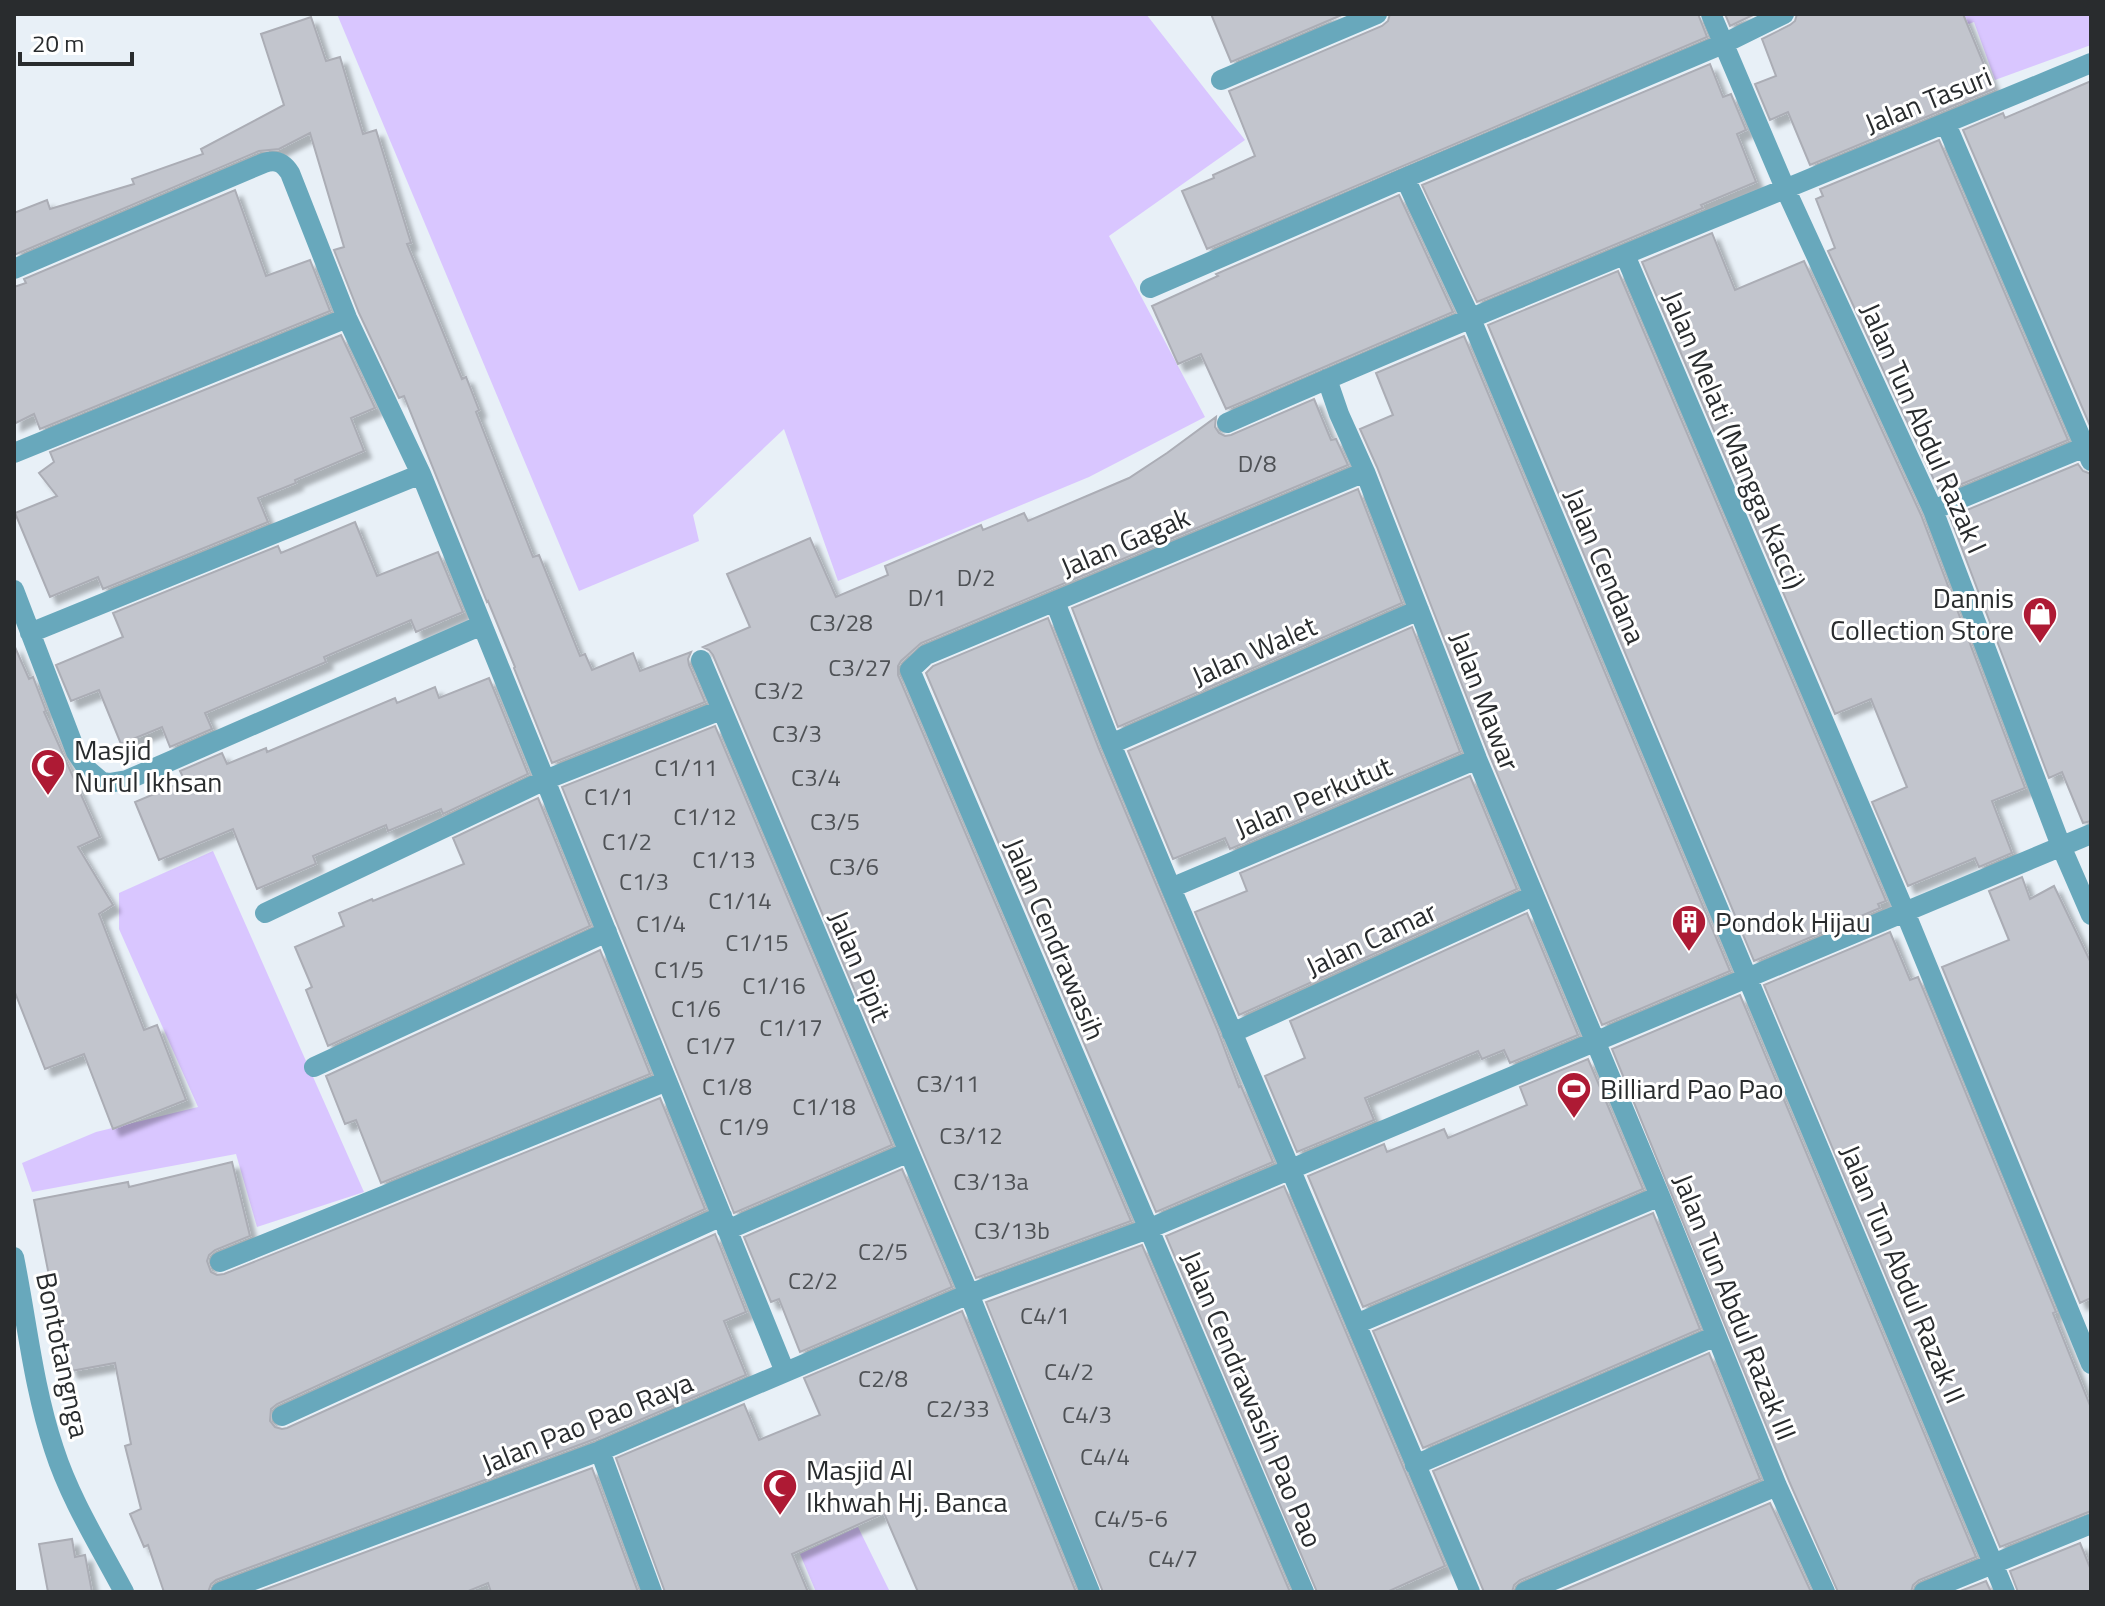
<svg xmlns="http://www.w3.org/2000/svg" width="2105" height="1606" font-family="'Titillium Web',sans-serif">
<defs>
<filter id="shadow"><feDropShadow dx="7" dy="7" stdDeviation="2" flood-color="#0004"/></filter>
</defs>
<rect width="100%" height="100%" fill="#e8f0f7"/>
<path fill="#d9c6ff" d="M337,14H1146L1245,140L1109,236L1205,417L1089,477L838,581L784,429L693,515L699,541L579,591Z
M1839,14H2091V45L1995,80L1974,22L1857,65Z
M213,851L364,1192L257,1227L236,1154L32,1192L22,1163L96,1132L198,1107L119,929V893Z
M858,1527L890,1592H816L800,1554Z"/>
<path fill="#c2c5cd" stroke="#abadb5" stroke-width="2" filter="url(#shadow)" d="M1211,14H1344L1231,62Z
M1390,14H1698L1707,37L1207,249L1182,191L1214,178L1213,175L1255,156L1229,91L1382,26L1388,21Z
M1725,14H1755L1730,26Z
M1797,14H1963L1994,89L1810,165L1788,112L1770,120L1755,84L1776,76L1762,39L1790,25L1795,21Z
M311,17L326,61L340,57L363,134L376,130L411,243L407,244L462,379L466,377L479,410L476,412L533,557L539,555L580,656L585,654L592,670L633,653L640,671L691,652L688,659L689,665L705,702L552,763L514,668L515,667L488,601L487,602L404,396L399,398L359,313L334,250L344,247L310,133L279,149L259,151L14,255V213L47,200L50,209L134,184L132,179L203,154L201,149L284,105L261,34Z
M1710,64L1723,97L1731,94L1746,130L1737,134L1756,182L1701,205L1703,208L1477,302L1422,185Z
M2091,81V428L1963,130L2003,113L2005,118Z
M1939,140L2068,440L1940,493L1828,251L1835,248L1816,199L1823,196L1820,189Z
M235,190L266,276L310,260L330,311L40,429L34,414L14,424V287L26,283L24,279Z
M1399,195L1453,312L1226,409L1201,354L1178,364L1152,306L1218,276L1216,274Z
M1712,233L1735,290L1804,261L1921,515L2025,788L1992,801L2012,853L1979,867L1975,858L1908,886L1872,802L1907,787L1871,699L1835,714L1642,262Z
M1618,271L1886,901L1878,904L1880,908L1754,961L1488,325Z
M341,335L375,408L351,418L364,451L295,480L296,483L258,498L268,522L103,589L98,577L50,597L15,513L57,496L39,473L54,462L50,452Z
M1464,336L1730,971L1602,1025L1489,754L1377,467L1360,429L1393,415L1376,373Z
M1314,399L1331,440L1336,439L1348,465L921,643L901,661L898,666V675L1131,1221L976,1278L713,655L709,650L703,647L750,627L727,574L810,538L836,597L888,575L885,566L981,525L983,530L1024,513L1028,521L1129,478L1167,453L1216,417L1215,427L1219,433L1225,436L1231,435Z
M2078,464L2083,471L2091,474V821L2083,823L2062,772L2049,778L1950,517Z
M1358,489L1402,603L1118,727L1072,608Z
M355,522L377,576L438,552L463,612L416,632L411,620L324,657L326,662L205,713L212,729L170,747L162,727L121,744L99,690L71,701L56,665L123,637L113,613L278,546L281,553Z
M1048,618L1099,749L1217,1029L1239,1087L1241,1086L1273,1162L1156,1212L926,673L933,666Z
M1412,627L1460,752L1230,849L1225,838L1173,859L1128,751Z
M14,645L29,679L33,677L46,711L44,712L100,837L78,847L113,905L99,914L144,1030L157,1025L186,1100L113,1129L84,1054L45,1069L14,990Z
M489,678L528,774L443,814L441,809L388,831L386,825L313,856L316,864L257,889L233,829L159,860L135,802L185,781L180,771L222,753L227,764L266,748L267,752L395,698L397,703L435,687L439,698Z
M715,726L892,1145L734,1213L562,787Z
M1470,776L1517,889L1239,1015L1195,912L1247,891L1240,873Z
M538,798L590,926L328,1046L306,990L312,987L295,947L344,926L339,913L372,899L373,901L464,864L453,838Z
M2022,877L2030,899L2054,886L2091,963V1298L2080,1303L1942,967L2009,940L1989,891Z
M1527,913L1578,1035L1510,1063L1504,1050L1482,1059L1478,1051L1365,1098L1374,1120L1297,1152L1265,1076L1305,1058L1290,1021Z
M1890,932L1910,980L1918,977L2056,1312L2053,1313L2091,1408V1511L2000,1547L1764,985Z
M600,950L650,1074L381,1183L356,1120L345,1124L326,1076Z
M1740,995L1976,1557L1919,1580L1913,1585L1911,1592H1838L1789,1481L1612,1049Z
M1588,1059L1643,1189L1363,1307L1308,1176L1384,1144L1387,1152L1444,1129L1448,1138L1527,1105L1520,1087Z
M660,1098L705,1209L277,1404L271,1409L270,1421L275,1427L282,1429L287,1428L715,1234L746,1312L724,1321L746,1375L595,1439L216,1580L211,1584L208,1592H164L148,1545L144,1547L130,1514L141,1509L125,1446L131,1444L115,1363L71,1371L65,1356L34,1200L128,1182L129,1187L232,1162L250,1236L215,1250L209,1255L207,1261L211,1272L217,1275L224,1274Z
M902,1169L952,1287L800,1352L779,1299L771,1302L744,1237Z
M1284,1186L1445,1566L1387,1592H1317L1166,1236Z
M1653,1213L1700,1329L1423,1448L1373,1331Z
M1142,1245L1290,1592H1103L986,1302Z
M962,1311L1076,1592H918L884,1513L792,1554L808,1592H665L616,1458L744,1404L759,1440L820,1415L804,1378Z
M1709,1353L1760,1479L1520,1580L1514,1585L1512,1592H1484L1433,1471Z
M592,1468L638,1592H491L488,1583L466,1592H258Z
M1770,1503L1811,1592H1559Z
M72,1539L75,1557L85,1555L92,1592H48L39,1544Z
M2080,1543L2091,1570V1592H2018L2010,1571Z
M1986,1581L1991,1592H1958Z"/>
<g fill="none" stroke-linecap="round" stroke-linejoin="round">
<path stroke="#68a8bc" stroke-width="20" d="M1711,14L1785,188L1933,510L2061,846L2091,915
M1221,80L1377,14
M1946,124L2091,461
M1405,178L1471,319L2005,1592
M1625,255L1905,912L2091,1364
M14,269L264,163C276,159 283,162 290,173L347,318L421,474L785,1372
M1150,288L1405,178L1723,44L1784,14
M1327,379L1339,414L1365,472L1477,759L1660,1196L1777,1486L1825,1592
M1227,423C1513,297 1803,183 2091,63
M14,453L347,318
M1933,510L2085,447
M14,590L76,752L88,770L102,782L109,783L127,780L482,625
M1055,602L1111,744L1171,888L1470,1592
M30,633L421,474
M701,660L969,1294L1090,1592
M1111,744L1419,610
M1171,888L1477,759
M265,913L545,780L721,710
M1232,1033L1533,896
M314,1067L607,932
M727,1230L909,1152
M14,1257C27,1321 33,1386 54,1449C70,1499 99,1545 124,1592
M220,1262L667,1081
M1356,1324L1660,1196
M282,1416L722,1216
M600,1451L652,1592
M1415,1465L1716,1336
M221,1592L600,1451L969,1294L1148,1229L2091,834
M1304,1592L910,670L926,655L1365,472
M1525,1592L1777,1486
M1924,1592L2091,1524"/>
</g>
<defs>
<symbol id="shop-pin" viewBox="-11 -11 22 30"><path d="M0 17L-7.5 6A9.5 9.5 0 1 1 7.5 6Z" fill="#ae1a34" stroke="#fff"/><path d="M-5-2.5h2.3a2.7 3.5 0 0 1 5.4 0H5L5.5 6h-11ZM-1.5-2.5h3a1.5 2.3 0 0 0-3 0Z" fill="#fff"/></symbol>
<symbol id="mosque-pin" viewBox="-11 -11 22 30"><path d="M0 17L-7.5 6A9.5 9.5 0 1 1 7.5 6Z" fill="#ae1a34" stroke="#fff"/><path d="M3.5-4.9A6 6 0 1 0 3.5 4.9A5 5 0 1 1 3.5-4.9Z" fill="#fff"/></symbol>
<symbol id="building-pin" viewBox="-11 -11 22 30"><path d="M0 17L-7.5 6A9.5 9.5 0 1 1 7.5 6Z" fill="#ae1a34" stroke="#fff"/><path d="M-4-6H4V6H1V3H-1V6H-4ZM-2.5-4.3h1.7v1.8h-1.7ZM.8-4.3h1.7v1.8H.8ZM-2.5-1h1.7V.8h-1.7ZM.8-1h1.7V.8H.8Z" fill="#fff"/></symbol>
<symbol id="stadium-pin" viewBox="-11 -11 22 30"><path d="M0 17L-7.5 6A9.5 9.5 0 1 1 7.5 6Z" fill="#ae1a34" stroke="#fff"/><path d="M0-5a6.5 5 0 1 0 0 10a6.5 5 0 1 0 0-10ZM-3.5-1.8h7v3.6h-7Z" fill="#fff"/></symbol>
</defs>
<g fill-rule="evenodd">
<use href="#shop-pin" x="2020" y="594" width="40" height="54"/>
<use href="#mosque-pin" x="28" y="746" width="40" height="54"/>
<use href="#building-pin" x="1669" y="902" width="40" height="54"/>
<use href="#stadium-pin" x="1554" y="1069" width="40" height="54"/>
<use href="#mosque-pin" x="760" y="1466" width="40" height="54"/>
</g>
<g text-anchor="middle" stroke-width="6" stroke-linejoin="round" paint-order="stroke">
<g font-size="24" fill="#4f5256">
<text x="1257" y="472">D/8</text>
<text x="976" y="586">D/2</text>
<text x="927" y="606">D/1</text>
<text x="841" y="631">C3/28</text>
<text x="860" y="676">C3/27</text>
<text x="779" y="699">C3/2</text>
<text x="797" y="742">C3/3</text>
<text x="686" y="776">C1/11</text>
<text x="816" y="786">C3/4</text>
<text x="609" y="805">C1/1</text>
<text x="705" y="825">C1/12</text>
<text x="835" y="830">C3/5</text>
<text x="627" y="850">C1/2</text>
<text x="724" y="868">C1/13</text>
<text x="854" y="875">C3/6</text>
<text x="644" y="890">C1/3</text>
<text x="740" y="909">C1/14</text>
<text x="661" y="932">C1/4</text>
<text x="757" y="951">C1/15</text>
<text x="679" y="978">C1/5</text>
<text x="774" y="994">C1/16</text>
<text x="696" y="1017">C1/6</text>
<text x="791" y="1036">C1/17</text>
<text x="711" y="1054">C1/7</text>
<text x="948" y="1092">C3/11</text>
<text x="727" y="1095">C1/8</text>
<text x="824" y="1115">C1/18</text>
<text x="744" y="1135">C1/9</text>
<text x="971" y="1144">C3/12</text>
<text x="991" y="1190">C3/13a</text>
<text x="1012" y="1239">C3/13b</text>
<text x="883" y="1260">C2/5</text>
<text x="813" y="1289">C2/2</text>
<text x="1045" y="1324">C4/1</text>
<text x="1069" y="1380">C4/2</text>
<text x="883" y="1387">C2/8</text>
<text x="958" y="1417">C2/33</text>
<text x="1087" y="1423">C4/3</text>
<text x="1105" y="1465">C4/4</text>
<text x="1131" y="1527">C4/5-6</text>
<text x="1173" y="1567">C4/7</text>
</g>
<g font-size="28" fill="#292c2e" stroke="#fff">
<text transform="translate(1928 100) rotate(-22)" y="10">Jalan Tasuri</text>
<text transform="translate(1924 428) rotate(66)" y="10">Jalan Tun Abdul Razak I</text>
<text transform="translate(1734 440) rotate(67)" y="10">Jalan Melati (Mangga Kacci)</text>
<text transform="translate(1125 542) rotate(-23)" y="10">Jalan Gagak</text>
<text transform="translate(1605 566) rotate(67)" y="10">Jalan Cendana</text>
<text transform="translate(1254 651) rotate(-24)" y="10">Jalan Walet</text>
<text transform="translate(1485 701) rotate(69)" y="10">Jalan Mawar</text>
<text transform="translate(1313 797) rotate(-23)" y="10">Jalan Perkutut</text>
<text transform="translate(1055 939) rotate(67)" y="10">Jalan Cendrawasih</text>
<text transform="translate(1371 939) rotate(-25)" y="10">Jalan Camar</text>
<text transform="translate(860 966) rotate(67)" y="10">Jalan Pipit</text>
<text transform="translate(1903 1274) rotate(67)" y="10">Jalan Tun Abdul Razak II</text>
<text transform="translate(1735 1307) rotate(68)" y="10">Jalan Tun Abdul Razak III</text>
<text transform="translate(63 1355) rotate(78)" y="10">Bontotangnga</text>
<text transform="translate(1252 1399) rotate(67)" y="10">Jalan Cendrawasih Pao Pao</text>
<text transform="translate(587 1423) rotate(-22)" y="10">Jalan Pao Pao Raya</text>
</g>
<g font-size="28" fill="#292c2e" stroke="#fff" text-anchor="start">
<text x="2014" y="608" text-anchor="end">Dannis<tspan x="2014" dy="32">Collection Store</tspan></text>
<text x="74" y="760">Masjid<tspan x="74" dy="32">Nurul Ikhsan</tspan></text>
<text x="1715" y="932">Pondok Hijau</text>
<text x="1600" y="1099">Billiard Pao Pao</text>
<text x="806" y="1480">Masjid Al<tspan x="806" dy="32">Ikhwah Hj. Banca</tspan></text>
</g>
</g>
<rect width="2105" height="1606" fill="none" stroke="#292c2e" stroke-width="32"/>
<path d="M20 52v12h112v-12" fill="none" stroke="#292c2e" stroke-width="4"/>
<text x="32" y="52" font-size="24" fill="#292c2e" stroke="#ffffff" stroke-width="6" paint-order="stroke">20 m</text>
</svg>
